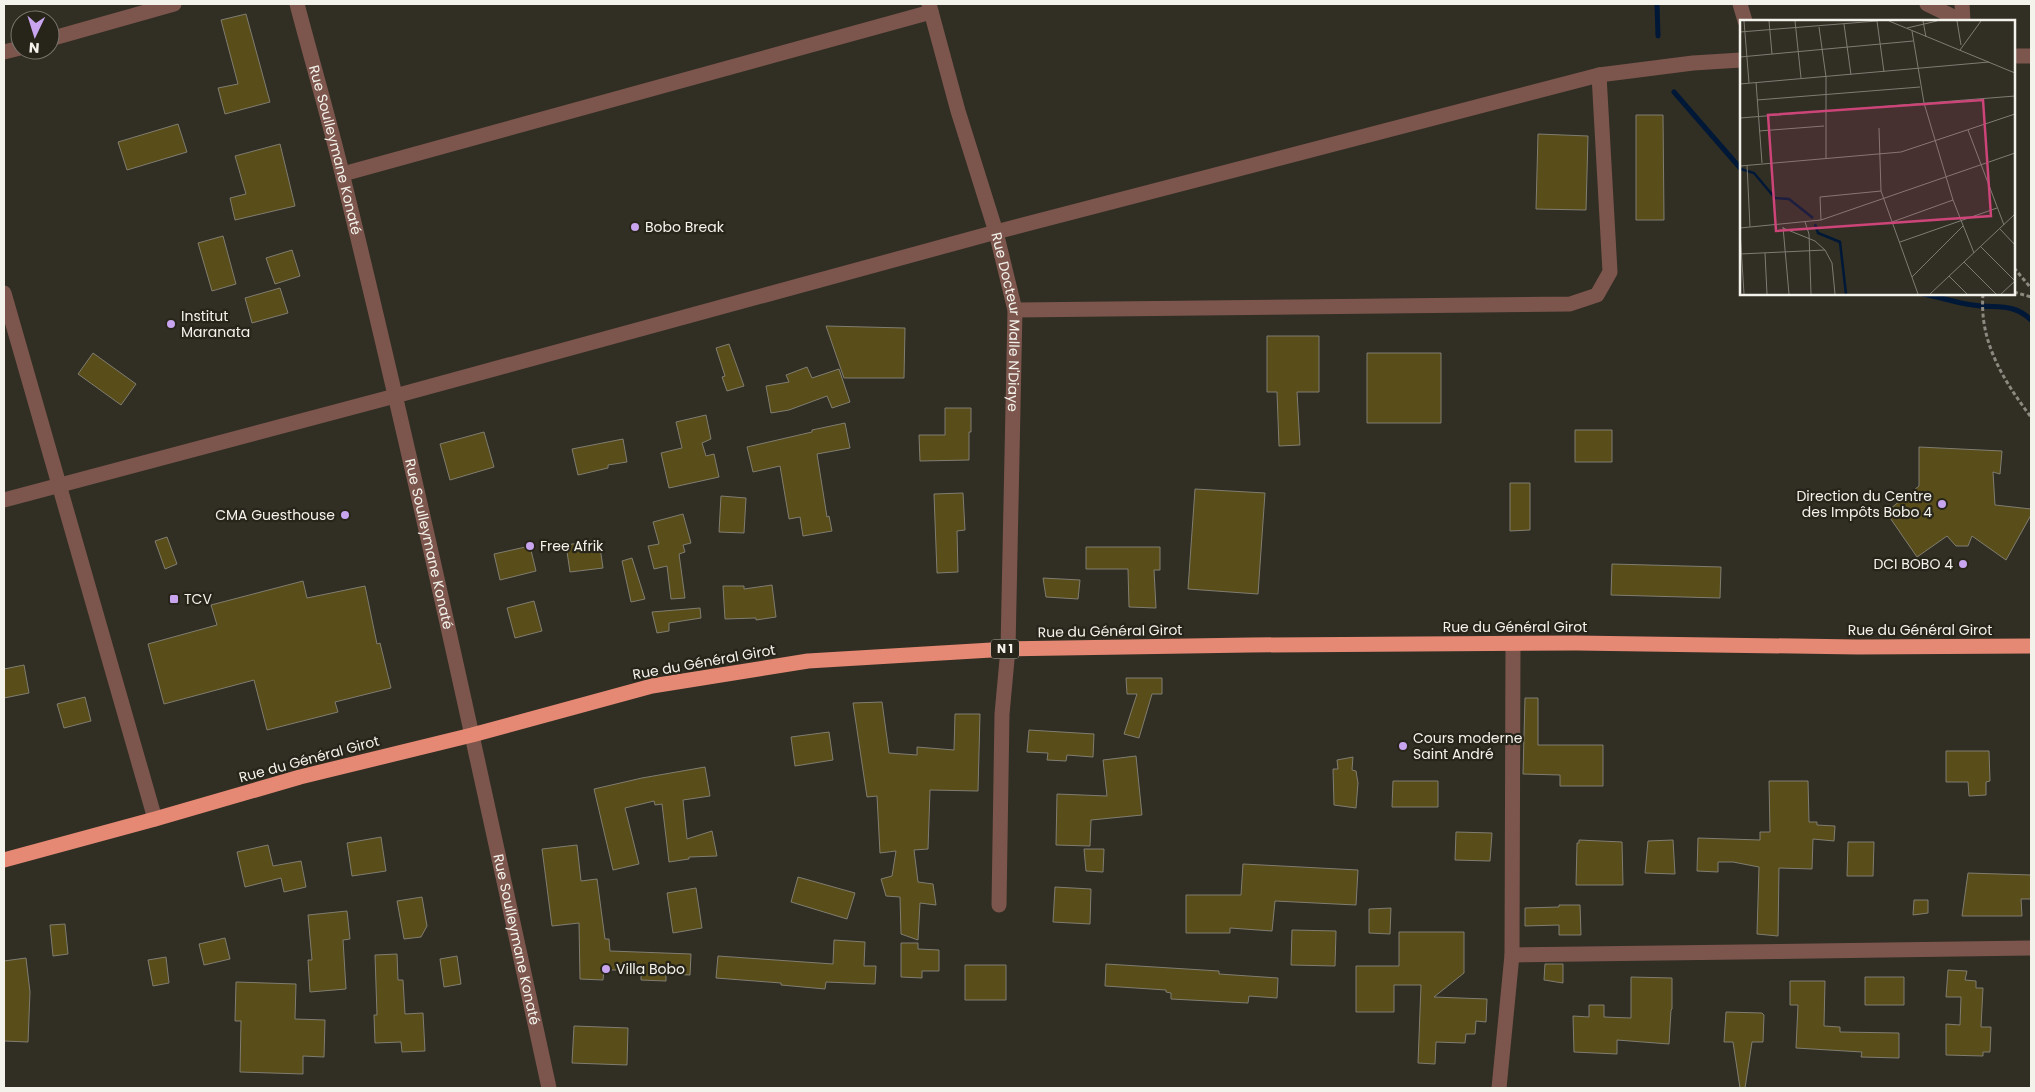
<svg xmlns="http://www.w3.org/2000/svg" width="2035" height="1092" font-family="Poppins,sans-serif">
<rect width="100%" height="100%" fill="#312e24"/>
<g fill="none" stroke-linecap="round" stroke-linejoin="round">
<path stroke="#001837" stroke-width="5" d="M1657,4L1658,36
M1674,92L1741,169
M1923,294C1940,297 1956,303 1973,305C1995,309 2013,302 2031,320"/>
</g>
<path fill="#594d1a" stroke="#807d70" d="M246,14L270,102L225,114L218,88L238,84L221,20Z
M1636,115H1663L1664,220H1636Z
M178,124L187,152L127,170L118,142Z
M1538,134L1588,136L1586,210L1536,209Z
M280,144L295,206L235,220L230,198L246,194L235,156Z
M223,236L236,284L212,291L198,243Z
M292,250L300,276L275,284L266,258Z
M280,288L288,313L252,323L245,298Z
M826,326L905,328L904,378H844Z
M1267,336H1319V392H1297L1300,445L1279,446L1277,392H1267Z
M729,344L744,386L727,391L722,377L725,376L716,348Z
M93,353L136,384L121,405L78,374Z
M1367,353H1441V423H1367Z
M807,367L812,378L839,369L850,402L832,408L827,396L789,410L771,413L766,386L789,382L786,375Z
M945,408H971V432H969V460L920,461L919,435H945Z
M706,415L711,439L702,443L706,456L714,454L719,477L669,488L661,453L682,448L676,422Z
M845,423L850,448L817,454L827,517L829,516L832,531L803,536L800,517L789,519L780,466L753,472L747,447L812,432V430Z
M1575,430H1612V462H1575Z
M484,432L494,467L450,480L440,444Z
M623,439L627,462L608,465V468L578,475L572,449Z
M1919,447L2002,451L2000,474L1993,472L1995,505L2031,509V515L2006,560L1972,536L1968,546H1956L1947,536L1917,557L1886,512L1919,486Z
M1510,483H1530V530L1510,531Z
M1195,489L1265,493L1258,594L1188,589Z
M963,493L965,530L957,531L958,572L937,573L934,494Z
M721,496L746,498L744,533L719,532Z
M683,514L691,543L683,545L685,552L679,554L685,598L671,599L667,566L654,569L648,546L659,544L653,522Z
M167,537L177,564L165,569L155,541Z
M599,540L603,568L570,572L566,545Z
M530,546L536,571L500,580L494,554Z
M1086,547H1160V570H1154L1156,608L1129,607L1128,569H1086Z
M632,558L645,599L631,602L622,561Z
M1612,564L1721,567L1720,598L1611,595Z
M1043,578L1080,580L1078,599L1046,597Z
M303,581L307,598L365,586L377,644L380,643L391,688L335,702L338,712L267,730L254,680L164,704L148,644L217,625L211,605Z
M772,585L776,617L756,620V618L725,619L723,586H744V589Z
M534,601L542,631L515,638L507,608Z
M700,608L701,618L669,623V631L657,633L652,612Z
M24,665L29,693L4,698V669Z
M1126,678H1162V694H1152L1139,738L1124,734L1137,694H1127Z
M85,697L91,721L64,728L57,704Z
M1525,698H1538V745H1603V786H1560V775L1523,774Z
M882,702L889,753L917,755V747L954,750L955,714H980L978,791L930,790L928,849L914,850L918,882L933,884L936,905L920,903L918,940L901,934L900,897L886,896L881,879L892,876L896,851L880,853L877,796L867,797L853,703Z
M1029,730L1094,734L1093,757L1067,755L1066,761L1047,760L1048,753L1027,752Z
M829,732L833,760L795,766L791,737Z
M1946,751H1989L1990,781L1986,782V795L1969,796L1968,782H1946Z
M1136,756L1142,815L1091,820L1090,846L1056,845L1057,794L1107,796L1103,760Z
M1353,757L1352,770L1356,771L1358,783L1356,808L1334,805L1333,769H1338L1337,760Z
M705,767L710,796L683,800L687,839L712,831L717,856L689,857V859L669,862L662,804L655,805L654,801L625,808L639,864L613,870L594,789L642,778Z
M1393,781H1438V807H1392Z
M1769,781H1808L1809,822H1817V825L1835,826L1834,841L1813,839L1812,869L1779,868L1778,936L1757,934L1759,867L1733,862H1718V872L1697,871L1698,838L1760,840V832H1770Z
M1456,832L1492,833L1490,861L1455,860Z
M381,837L386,871L352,876L347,843Z
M1579,840L1622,842L1623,885H1576L1577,843H1579Z
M1673,840L1675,874L1645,873L1648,841Z
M1848,842H1874L1873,876H1847Z
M268,845L273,866L301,861L306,887L284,892L281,878L245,887L237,852Z
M577,845L581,881L597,879L605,939H609L610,951L691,954L690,975L666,974V981L641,980V970H604L603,980L580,979L579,923L552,926L542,849Z
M1084,849H1104L1103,872L1086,871Z
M1243,864L1358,870L1356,905L1275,901L1272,931L1230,928V933H1186V895H1241Z
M1968,873L2031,875V899H2021L2022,916H1962Z
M798,877L855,893L847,919L791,902Z
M1055,887L1091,889L1090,924L1053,922Z
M696,888L702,928L673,933L667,893Z
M422,897L427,926L421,937L404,939L397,901Z
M1914,900H1928V913L1913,915Z
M1559,905H1580L1581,935H1559V925L1525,926V908L1559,907Z
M1391,908L1390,934L1369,933V909Z
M347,911L350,939L343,940L346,989L310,992L308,960H312L308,915Z
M65,924L68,954L53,956L50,925Z
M1292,930L1336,931L1335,966L1291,965Z
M1399,932H1464V973L1434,997L1487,999L1486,1022L1476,1021L1475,1034H1466L1465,1043L1436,1042L1435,1064L1418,1063L1421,985H1394V1012H1356V966H1399Z
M225,938L230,959L204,965L199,944Z
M834,940L865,942L864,966H876L875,984L826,982L825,989L781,985V983L716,978L718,956L833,964Z
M901,943H918V949L939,950V971H922V978L901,977Z
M397,954L398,980H403L405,1014L423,1013L425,1051L402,1052L401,1042L375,1043L374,1015H377L375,955Z
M457,956L461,984L444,987L440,959Z
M166,957L169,983L153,986L148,960Z
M26,958L30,992L28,1042L4,1041V961Z
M1106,964L1219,971V974L1278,978L1277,998L1249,996L1248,1003L1171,999V993L1166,992V990L1105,986Z
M1545,964H1563V983L1544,980Z
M965,965H1006V1000H965Z
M1948,970L1967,971L1965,980L1976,981V988H1983L1981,1027H1991L1990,1052H1983V1056L1946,1055V1024L1960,1025L1961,997H1946Z
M1631,977L1672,978V1009L1671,1010L1669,1044L1617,1040V1054L1574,1052L1573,1016L1589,1017V1005H1604V1017L1631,1018Z
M1865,977H1904V1005H1865Z
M1790,981H1825L1824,1026L1840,1027V1032L1899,1033V1058L1861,1057L1862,1052L1796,1048L1798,1005H1790Z
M236,982L296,984L295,1019L325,1020L324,1057L303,1056V1074L240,1072L241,1021H235Z
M1726,1012L1762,1013L1764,1015L1763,1042H1752L1745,1088H1740L1733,1042H1724Z
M574,1026L628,1028L627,1065L572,1063Z"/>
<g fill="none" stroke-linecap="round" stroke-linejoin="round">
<path stroke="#8c8981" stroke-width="3" stroke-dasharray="4 2.5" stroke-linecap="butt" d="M2014,268L2031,288
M2014,292L2031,297
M1983,294C1979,341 2003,380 2031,417"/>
<g stroke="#7c564d" stroke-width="15">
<path id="s1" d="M297,4C312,61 329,119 343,177C417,479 483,784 549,1088"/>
<path id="s2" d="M929,4L958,111L996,232L1015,310L1008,649L1002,714L999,905"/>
<path d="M1740,4L1745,21"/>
<path d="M1927,4L1962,21"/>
<path d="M1962,4L1963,21"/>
<path d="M50,39L174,4"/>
<path d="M4,52L20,48"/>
<path d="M2014,56H2031"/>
<path d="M343,174L931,12"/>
<path d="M4,293L155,819"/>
<path d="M1015,310L1570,304L1597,295L1610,272L1599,75"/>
<path d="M4,500L395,396L996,232L1599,75L1693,63L1741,60"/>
<path d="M1512,955L2031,948"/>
<path d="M1499,1088L1512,955L1513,644"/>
</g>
<path stroke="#e58874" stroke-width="15" d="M4,860L155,819L300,777L472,735L652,686L808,661L1008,649L1250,645L1576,643L1858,647L2031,646"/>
</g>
<g fill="#c8a5ee" stroke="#27241a" stroke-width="2">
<circle cx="635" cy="227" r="5"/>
<circle cx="171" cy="324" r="5"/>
<circle cx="1942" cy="504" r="5"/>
<circle cx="345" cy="515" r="5"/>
<circle cx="530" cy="546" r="5"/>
<circle cx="1963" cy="564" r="5"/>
<rect x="169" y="594" width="10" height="10" rx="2.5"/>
<circle cx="1403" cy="746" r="5"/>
<circle cx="606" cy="969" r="5"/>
</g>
<g text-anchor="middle" stroke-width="4.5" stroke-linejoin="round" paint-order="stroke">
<rect fill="#27241a" stroke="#b6b4ac" stroke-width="1" x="991" y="639.5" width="28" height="19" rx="4"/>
<g font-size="12" font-weight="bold" fill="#f3f2eb">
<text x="1005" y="653">N 1</text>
</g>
<g font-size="14" fill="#f3f2eb" stroke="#27241a">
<text dy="5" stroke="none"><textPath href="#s1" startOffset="151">Rue Soulleymane Konaté</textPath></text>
<text dy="5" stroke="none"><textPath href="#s2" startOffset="329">Rue Docteur Malle N'Diaye</textPath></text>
<text dy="5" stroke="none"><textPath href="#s1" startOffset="556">Rue Soulleymane Konaté</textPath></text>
<text x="1515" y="632">Rue du Général Girot</text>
<text x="1920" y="635">Rue du Général Girot</text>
<text transform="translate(1110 631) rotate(-1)" y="5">Rue du Général Girot</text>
<text transform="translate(704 662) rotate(-10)" y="5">Rue du Général Girot</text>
<text transform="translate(309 759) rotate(-15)" y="5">Rue du Général Girot</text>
<text dy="5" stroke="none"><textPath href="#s1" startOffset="961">Rue Soulleymane Konaté</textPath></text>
</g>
<g font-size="14" fill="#f3f2eb" stroke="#27241a" text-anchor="start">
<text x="645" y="232">Bobo Break</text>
<text x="181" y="321">Institut<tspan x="181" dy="16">Maranata</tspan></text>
<text x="1932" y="501" text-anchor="end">Direction du Centre<tspan x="1932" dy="16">des Impôts Bobo 4</tspan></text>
<text x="335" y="520" text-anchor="end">CMA Guesthouse</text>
<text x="540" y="551">Free Afrik</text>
<text x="1953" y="569" text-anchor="end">DCI BOBO 4</text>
<text x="184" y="604">TCV</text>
<text x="1413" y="743">Cours moderne<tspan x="1413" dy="16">Saint André</tspan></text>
<text x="616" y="974">Villa Bobo</text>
</g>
</g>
<g transform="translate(1740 20)">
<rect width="275" height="275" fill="#312e24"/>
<path fill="none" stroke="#001837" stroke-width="2.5" d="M1,149L14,153L35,178L49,179L73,198M75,204L78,213L100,222L106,274"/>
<path fill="none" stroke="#7f7c74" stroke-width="1" d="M4,1L9,63M29,1L32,34M55,1L61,58M149,1L275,53M183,1L186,17M217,1L221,25M104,4L111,55M79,7L86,57V138M167,8L197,1M172,11L184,83L213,180L234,233M0,12L137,1L144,52M220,30L241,1M0,37L173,21M16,62L22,143M0,64L249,42M17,80L180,67M0,98L275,76M139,108L141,171L178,274M228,110L264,205M19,111L84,106M7,145L10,207M0,146L161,132L275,94M81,200L80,177L141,171M65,202L69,214L71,274M152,202L213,180M43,207L49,274M0,208L81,200L275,133M43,208L75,221L85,230L92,243L95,274M260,209L275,225M0,210L4,274M160,222L257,188M241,227L275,261L261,274M25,233L27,274M0,234L85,230M224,242L256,274M209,256L227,274M172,257L223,206M190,274L275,194"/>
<path fill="#cc4478" fill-opacity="0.15" stroke="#cc4478" stroke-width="2.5" d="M243,80L251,196L36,211L28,95Z"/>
<rect width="275" height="275" fill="none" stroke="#f3f2eb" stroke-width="2.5"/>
</g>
<rect width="2035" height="1092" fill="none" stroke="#f3f2eb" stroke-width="10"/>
<g transform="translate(35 35) rotate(184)"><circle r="24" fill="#27241a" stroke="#79766e"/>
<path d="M0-4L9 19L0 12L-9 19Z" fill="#c8a5ee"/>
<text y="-8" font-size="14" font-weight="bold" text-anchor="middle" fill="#f3f2eb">N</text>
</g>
</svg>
